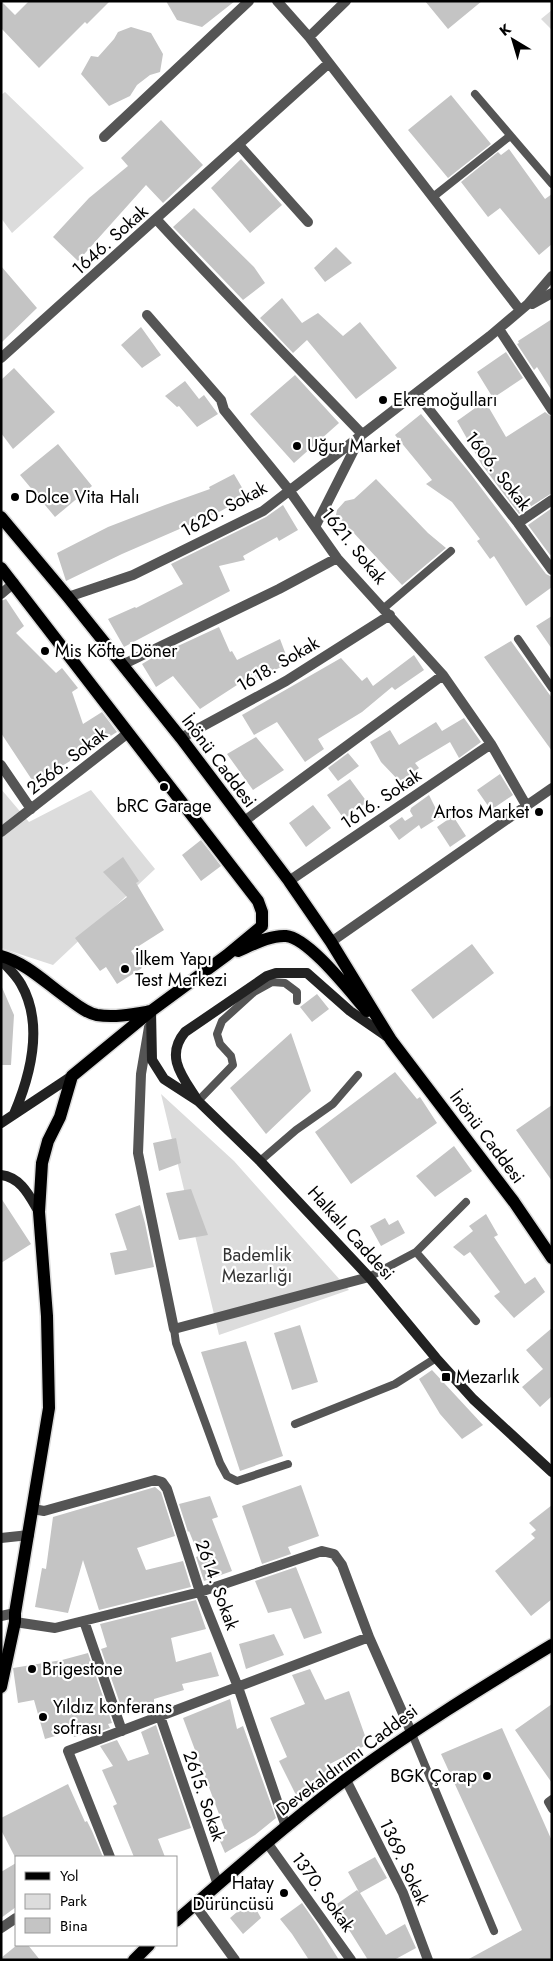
<svg xmlns="http://www.w3.org/2000/svg" width="553" height="1961" font-family="Jost,sans-serif">
<rect width="100%" height="100%" fill="#fff"/>
<path fill="#dcdcdc" d="M552,10V30L541,19Z
M5,92L84,168L12,233L1,218V95Z
M1,789L29,822L91,790L155,869L53,965L1,948Z
M161,1094L234,1161L349,1290L219,1335Z"/>
<path fill="#c4c4c4" d="M1,1L15,15L29,1H110L87,24L85,22L39,68L1,28Z
M166,1H235L202,27L177,20Z
M425,1H482L448,29Z
M131,27L151,33L163,54L160,72L150,75L137,85L130,96L109,106L81,74L91,56L98,57L114,39L118,32Z
M451,95L491,144L448,178L408,130Z
M161,120L203,165L163,203L146,185L78,261L53,237L89,198L128,166L121,158Z
M509,149L545,199L552,194V244L539,255L500,208L488,217L461,182L498,152L501,155Z
M241,159L282,205L250,233L211,188Z
M194,208L254,267L265,283L243,300L173,227Z
M336,247L352,263L325,282L314,268Z
M1,266L37,308L1,343Z
M282,298L302,323L318,313L343,336L360,322L397,368L356,399L307,340L293,353L260,318Z
M552,319V391L537,367L534,370L517,344L519,343L518,341Z
M141,327L161,355L142,368L121,345Z
M506,352L523,378L493,398L477,372Z
M14,368L55,412L13,449L1,433V380Z
M295,375L339,423L294,463L250,414Z
M185,381L199,399L204,395L218,414L197,427L179,406L177,407L165,396Z
M485,401L506,437L545,412L552,417V493L519,514L482,465L457,421Z
M421,414L469,472L546,574L552,577V587L526,606L494,556L490,559L477,541L480,539L452,502L426,484L432,480L395,435Z
M58,444L92,486L55,517L20,475Z
M234,474L247,496L221,511L122,554L66,581L57,553L108,527L165,505L210,489L209,487Z
M376,479L428,533L446,548L402,585L351,530L342,526L336,515L337,510L345,501L354,499Z
M283,505L298,530L279,541L277,537L243,556L245,560L219,566L230,591L124,647L108,619L135,607L136,608L183,584L171,564L266,517Z
M552,508V554L550,555L528,525Z
M6,599L24,626L16,633L56,673L62,668L78,688L72,692L83,724L102,712L117,732L62,766L64,769L34,783L1,733V601Z
M552,616V649L536,626Z
M219,627L230,652L232,651L237,660L280,639L289,663L257,679L254,674L200,709L173,676L156,687L142,664L152,658Z
M511,641L552,698V751L484,657Z
M414,655L424,670L395,690L392,687L362,712L318,739L324,749L305,762L277,722L254,735L242,715L341,658L362,681L367,677L373,686Z
M464,718L481,742L459,758L450,742L415,763L419,768L401,783L381,762L370,742L390,730L399,745L436,722L442,731Z
M256,737L284,770L253,790L227,754Z
M348,753L359,766L338,781L328,768Z
M500,774L513,795L491,810L477,790Z
M350,779L367,802L344,819L327,795Z
M429,795L440,817L421,829L419,825L399,840L389,826L402,817L405,821L413,816L410,811L411,808Z
M313,805L331,828L306,847L289,823Z
M453,816L466,836L450,847L437,827Z
M201,840L221,866L201,881L182,855Z
M123,857L139,881L136,883L164,930L131,951L142,968L117,984L106,967L100,971L75,938L127,897L103,872Z
M472,944L494,973L433,1019L411,990Z
M1,985L14,1015L11,1065H1Z
M317,994L329,1009L312,1022L300,1007Z
M291,1033L311,1091L266,1134L230,1088Z
M395,1072L417,1099L420,1097L437,1123L351,1184L315,1132Z
M552,1105V1181L516,1130Z
M176,1138L181,1163L159,1171L153,1143Z
M454,1146L472,1171L435,1197L416,1176Z
M191,1189L208,1235L179,1240L166,1193Z
M1,1198L31,1244L1,1263Z
M140,1205L145,1223L154,1267L115,1275L110,1253L127,1250L115,1214Z
M486,1214L498,1235L494,1237L525,1284L535,1277L545,1292L514,1318L494,1296L500,1292L470,1252L464,1256L453,1247L473,1231L469,1226Z
M385,1218L389,1225L398,1220L405,1233L381,1246L370,1226Z
M300,1325L318,1382L292,1390L274,1333Z
M552,1328V1396L540,1407L522,1387L543,1369L526,1350Z
M246,1341L283,1456L240,1471L201,1352Z
M432,1370L483,1425L462,1439L440,1414L419,1379Z
M301,1485L319,1536L288,1547L291,1554L262,1564L242,1506Z
M155,1487L161,1492L175,1536L137,1548L146,1570L183,1561L191,1587L99,1610L83,1560L68,1613L35,1607L42,1568L46,1569L53,1517Z
M210,1496L218,1517L212,1519L232,1571L204,1581L196,1557L199,1556L189,1531L188,1532L179,1504Z
M552,1505V1599L531,1616L495,1571L535,1538L531,1534L536,1530L529,1523Z
M296,1567L322,1633L304,1639L291,1608L268,1613L255,1581Z
M196,1600L206,1629L171,1638L176,1662L211,1652L219,1676L182,1684L184,1690L154,1699V1703L123,1712L101,1649L107,1647L100,1624Z
M274,1634L284,1655L246,1669L239,1644Z
M88,1653L112,1723L108,1724L110,1728L93,1734L91,1732L74,1737L72,1731L45,1739L34,1700L18,1703L13,1668L62,1660Z
M310,1669L325,1700L349,1691L368,1744L328,1765L329,1769L296,1795L279,1761L287,1757L270,1718L305,1704L292,1675Z
M230,1699L237,1729L243,1726L276,1818L255,1835L225,1853L219,1839L225,1836L223,1831L225,1830L183,1718Z
M552,1704V1783L515,1730Z
M156,1725L191,1828L158,1839L165,1857H134L113,1806L117,1804L102,1770L113,1766L100,1746L117,1740L128,1761L149,1754L141,1732Z
M502,1728L552,1841V1960H467L522,1930L441,1754Z
M68,1784L85,1822L87,1821L92,1831L103,1857H15L1,1830V1818Z
M375,1857L387,1878L360,1893L386,1935L405,1924L416,1948L394,1960H368L334,1906L357,1890L359,1892L348,1872Z
M16,1863V1907L1,1918V1872Z
M251,1900L261,1918L243,1934L230,1918Z
M302,1903L316,1923L339,1960H309L292,1934L280,1919Z
M17,1945H28L40,1960H1V1958Z"/>
<g fill="none" stroke-linecap="round" stroke-linejoin="round">
<defs>
<path id="primary" d="M1,517L68,597L181,738L289,881L331,942L391,1040L514,1202L552,1258
M1,568L258,901L262,912V926L227,955L151,1011L72,1076L60,1117L48,1141L42,1163L39,1212L47,1316L49,1408L15,1613V1622L1,1687
M238,951C252,945 270,935 286,936C309,938 351,993 367,1011
M1,956C27,963 48,985 70,1000C78,1006 87,1013 97,1015C115,1018 134,1014 151,1011
M176,1921C231,1873 287,1824 345,1780C411,1731 481,1688 552,1645
M134,1960L149,1945"/>
</defs>
<use href="#primary" stroke="#dbdbdb" stroke-width="15"/>
<path stroke="#555" stroke-width="8" d="M475,94L552,184
M433,197L510,136
M384,608L451,551
M518,639L552,688
M198,1101L233,1065L231,1056L220,1044L217,1034L222,1021L254,992L272,982L285,983L297,992V1001
M260,1161L296,1130L333,1104L358,1075
M416,1252L476,1321
M369,1277L416,1252L466,1202
M174,1329L176,1343L220,1463L227,1476L237,1481L288,1464
M295,1424L395,1384L436,1358
M412,1734L494,1931
M552,1799L548,1802L552,1809"/>
<path stroke="#555" stroke-width="10" d="M277,1L309,37L520,310
M309,37L346,1
M104,137L249,1
M239,145L308,222
M157,220C224,293 294,363 362,434L316,525
M532,304L552,293
M147,315L221,400L224,410L289,490L337,558L443,675L491,744L526,805
M499,329L552,410
M1,358L329,63
M417,394L518,523L552,570
M518,523L552,500
M1,594L14,583
M68,597L133,575L263,511L490,336L528,304L552,276
M122,665L279,589L337,558
M181,738L286,681L390,615
M1,765L31,809
M243,822L443,675
M1,832L128,733
M289,881L491,744
M331,942L552,788
M149,1027L141,1074L138,1153L174,1329L369,1277
M33,1509L44,1511L155,1480L162,1482L167,1489L200,1592L238,1687L286,1827
M1,1538L29,1535
M1,1616L15,1613
M84,1621L122,1731
M15,1622L55,1628L200,1592L322,1551L334,1554L342,1565L369,1637L412,1734
M160,1716L218,1885
M346,1780L403,1893L428,1960
M268,1844L351,1960
M110,1857L68,1751L369,1637
M195,1905L235,1960
M1,1928L16,1918"/>
<path stroke="#222" stroke-width="10" d="M1,960C8,968 16,975 21,984C44,1024 31,1074 14,1114
M151,1011L152,1060L164,1079L198,1101L260,1161L369,1277L436,1358L473,1399L552,1472
M196,1098C182,1076 165,1056 185,1032L267,976L276,973H307L350,1011L389,1038
M1,1123L72,1076
M1,1175C21,1177 30,1197 39,1212"/>
<use href="#primary" stroke="#000" stroke-width="12"/>
</g>
<g fill="#000" stroke="#fff" stroke-width="2">
<circle cx="383" cy="400" r="5"/>
<circle cx="297" cy="446" r="5"/>
<circle cx="15" cy="497" r="5"/>
<circle cx="45" cy="651" r="5"/>
<circle cx="164" cy="787" r="5"/>
<circle cx="539" cy="812" r="5"/>
<circle cx="125" cy="969" r="5"/>
<rect x="441" y="1372" width="10" height="10" rx="2.5"/>
<circle cx="32" cy="1669" r="5"/>
<circle cx="43" cy="1717" r="5"/>
<circle cx="487" cy="1776" r="5"/>
<circle cx="284" cy="1893" r="5"/>
</g>
<g text-anchor="middle" stroke-width="4.5" stroke-linejoin="round" paint-order="stroke">
<g font-size="18" fill="#000" stroke="#fff">
<text transform="translate(110 240) rotate(-42)" y="6">1646. Sokak</text>
<text transform="translate(498 471) rotate(52)" y="6">1606. Sokak</text>
<text transform="translate(224 509) rotate(-29)" y="6">1620. Sokak</text>
<text transform="translate(354 546) rotate(51)" y="6">1621. Sokak</text>
<text transform="translate(278 664) rotate(-30)" y="6">1618. Sokak</text>
<text transform="translate(67 761) rotate(-38)" y="6">2566. Sokak</text>
<text transform="translate(219 761) rotate(53)" y="6">İnönü Caddesi</text>
<text transform="translate(381 799) rotate(-34)" y="6">1616. Sokak</text>
<text transform="translate(487 1137) rotate(53)" y="6">İnönü Caddesi</text>
<text transform="translate(351 1233) rotate(48)" y="6">Halkalı Caddesi</text>
<text transform="translate(217 1585) rotate(70)" y="6">2614. Sokak</text>
<text transform="translate(347 1760) rotate(-37)" y="6">Devekaldırımı Caddesi</text>
<text transform="translate(204 1796) rotate(71)" y="6">2615. Sokak</text>
<text transform="translate(404 1862) rotate(65)" y="6">1369. Sokak</text>
<text transform="translate(323 1892) rotate(54)" y="6">1370. Sokak</text>
</g>
<g font-size="18" fill="#000" stroke="#fff" text-anchor="start">
<text x="393" y="406">Ekremoğulları</text>
<text x="307" y="452">Uğur Market</text>
<text x="25" y="503">Dolce Vita Halı</text>
<text x="55" y="657">Mis Köfte Döner</text>
<text x="164" y="812" text-anchor="middle">bRC Garage</text>
<text x="529" y="818" text-anchor="end">Artos Market</text>
<text x="135" y="965">İlkem Yapı<tspan x="135" dy="21">Test Merkezi</tspan></text>
<text x="456" y="1383">Mezarlık</text>
<text x="42" y="1675">Brigestone</text>
<text x="53" y="1713">Yıldız konferans<tspan x="53" dy="21">sofrası</tspan></text>
<text x="477" y="1782" text-anchor="end">BGK Çorap</text>
<text x="274" y="1889" text-anchor="end">Hatay<tspan x="274" dy="21">Dürüncüsü</tspan></text>
</g>
<g font-size="18" fill="#333" stroke="#fff">
<text x="257" y="1261">Bademlik<tspan x="257" dy="21">Mezarlığı</tspan></text>
</g>
</g>
<rect width="553" height="1961" fill="none" stroke="#000000" stroke-width="5"/>
<rect x="15" y="1856" width="162" height="90" fill="#ffffff" stroke="#999999"/>
<rect x="25" y="1872" width="25" height="8" fill="#000000" stroke="#999999"/>
<text x="60" y="1881" font-size="15" fill="#000000">Yol</text>
<rect x="25" y="1894" width="25" height="15" fill="#dcdcdc" stroke="#999999"/>
<text x="60" y="1906" font-size="15" fill="#000000">Park</text>
<rect x="25" y="1918" width="25" height="15" fill="#c4c4c4" stroke="#999999"/>
<text x="60" y="1931" font-size="15" fill="#000000">Bina</text>
<g transform="translate(513 40) rotate(322)" stroke="#ffffff" stroke-width="4" paint-order="stroke">
<path d="M0-4L9 19L0 12L-9 19Z" fill="#000000"/>
<text y="-8" font-size="14" font-weight="bold" text-anchor="middle" fill="#000000">K</text>
</g>
</svg>
